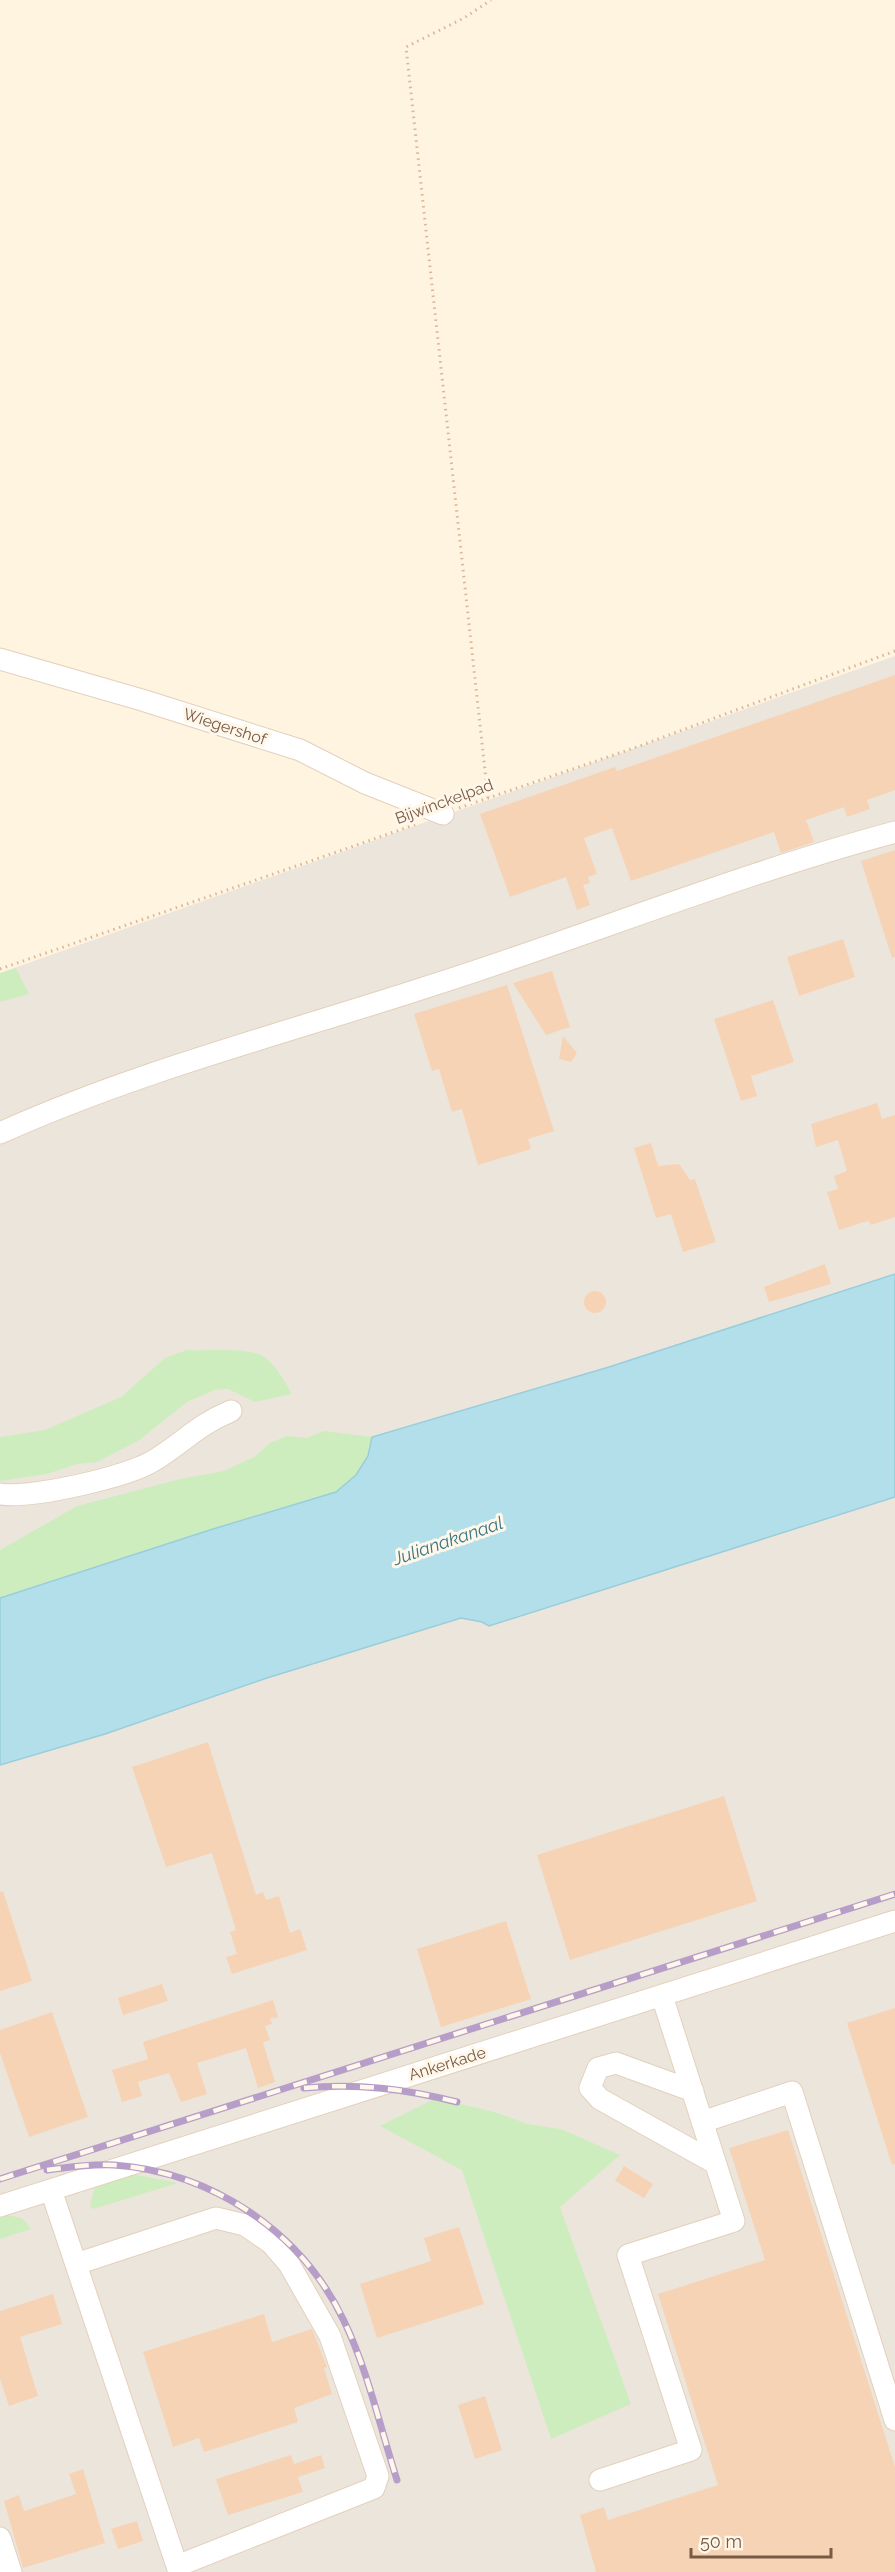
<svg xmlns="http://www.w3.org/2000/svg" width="895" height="2572" font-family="Raleway,sans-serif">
<rect width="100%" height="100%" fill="#fef4e0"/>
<path fill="#ece5dc" d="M895,656V1274L609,1367L373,1437L336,1492L213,1529L0,1598V973Z
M895,1497V2572H0V1765L105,1734L267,1678L461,1618L482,1622L489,1626Z"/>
<path fill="#ceedbe" d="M16,968L29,994L0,1002V973Z
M187,1350C208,1351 239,1348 259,1354C273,1359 285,1382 292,1394L255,1402L228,1389L215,1390L187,1402L138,1441L97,1462L77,1464L47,1474L0,1481V1437L45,1430L121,1397L165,1358Z
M324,1431L372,1437L368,1456L356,1476L336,1492L213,1529L0,1598V1550L77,1506L180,1479L224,1471L256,1456L270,1443L287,1436L307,1438Z
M436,2098L498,2113L527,2124L561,2129L620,2155L560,2207L631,2404L551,2439L462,2170L380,2126Z
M132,2174L178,2183L93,2209L90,2206L95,2186Z
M7,2215L22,2218L31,2229L0,2239V2218Z"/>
<path fill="#b3dfea" stroke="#98cedc" stroke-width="1.5" d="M895,1274V1497L489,1626L482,1622L461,1618L267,1678L105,1734L0,1765V1598L213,1529L336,1492L356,1475L368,1456L372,1437L609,1367Z"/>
<path fill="#f6d3b5" d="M895,675V790L867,800L870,809L847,817L844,807L806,820L814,842L781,853L774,832L631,881L612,828L584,838L597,874L588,877L590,883L583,885L590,905L577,910L566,877L510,897L480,814L615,767L617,771Z
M895,850V957L892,958L861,861Z
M843,939L855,977L799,996L787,957Z
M552,971L570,1027L546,1035L513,983Z
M507,985L554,1131L528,1139L531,1149L478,1165L462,1109L452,1112L439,1069L432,1071L414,1014Z
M773,1000L794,1062L751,1076L757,1096L741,1101L714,1019Z
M563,1036L577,1053L571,1062L559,1059Z
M877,1103L882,1119L895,1115V1217L871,1225L869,1221L864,1222L839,1230L827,1192L838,1189L834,1176L847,1171L838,1140L816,1147L811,1124Z
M651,1143L658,1166L679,1164L690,1180L695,1179L716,1242L683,1252L671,1214L656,1218L634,1148Z
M825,1264L831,1284L769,1302L764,1287Z
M584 1302a11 11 0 1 1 22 0a11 11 0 1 1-22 0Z
M208,1742L256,1895L263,1892L266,1900L279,1896L290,1933L300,1929L307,1950L232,1974L226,1957L237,1954L230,1932L236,1930L212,1853L166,1867L132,1767Z
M724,1796L757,1901L570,1960L537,1855Z
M3,1891L32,1981L0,1991V1892Z
M506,1921L531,1999L441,2027L417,1949Z
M162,1984L168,2001L123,2015L118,1998Z
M273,2000L278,2017L270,2019L272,2024L265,2026L270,2040L263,2042L275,2082L258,2088L246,2048L197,2063L207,2094L181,2102L169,2073L138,2082L142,2096L122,2102L112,2070L148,2059L143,2042Z
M895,2008V2164L892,2165L847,2023Z
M52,2012L88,2117L29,2137L0,2053V2030Z
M788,2130L895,2467V2572H596L580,2515L604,2507L608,2520L718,2485L658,2294L765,2260L729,2148Z
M624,2166L653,2184L644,2198L615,2181Z
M459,2227L484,2304L377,2338L360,2284L431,2261L424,2238Z
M53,2294L62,2324L20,2337L38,2396L9,2406L0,2379V2311Z
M264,2314L272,2342L312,2329L327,2367L324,2368L332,2394L294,2408L298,2422L204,2452L199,2438L173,2447L143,2352Z
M485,2396L502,2450L475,2459L458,2405Z
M291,2455L294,2464L321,2455L325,2468L298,2477L303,2492L228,2515L216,2479Z
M83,2469L105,2543L23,2568L4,2501L19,2495L24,2511L76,2494L69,2474Z
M137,2521L143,2541L118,2549L111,2529Z"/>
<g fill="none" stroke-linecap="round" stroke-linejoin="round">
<defs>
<path id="minor" d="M0,659L142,700L300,750L365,783L443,814
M0,1133C140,1070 290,1032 436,984C589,935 739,874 895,832
M0,1494C30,1499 127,1477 153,1461C183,1443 197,1425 231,1411
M693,2091L616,2063L598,2068L590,2088L600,2099L715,2163
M702,2122L792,2092L895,2420
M51,2190L179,2572
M0,2206L895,1921
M76,2264L216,2218L245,2225L271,2243L289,2264L330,2336L378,2476L374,2488L177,2566
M600,2480L691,2450L628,2255L734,2221L662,1996
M0,2538L11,2572"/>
</defs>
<use href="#minor" stroke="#e3d0bb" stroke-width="23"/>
<path stroke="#dbb699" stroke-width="3" stroke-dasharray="1.5 4.5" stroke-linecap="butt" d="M488,798L406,47L464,18L491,0
M459,808L634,748L895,651
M0,969L417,824"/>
<use href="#minor" stroke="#fff" stroke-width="21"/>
<defs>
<path id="rail" d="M304,2088C358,2083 405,2089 457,2102
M47,2170C69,2167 92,2164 114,2165C212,2172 302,2232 344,2321C368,2371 380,2427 397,2480
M0,2179L895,1894"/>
</defs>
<use href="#rail" stroke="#b79ec8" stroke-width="7"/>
<use href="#rail" stroke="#fff7e9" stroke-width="4.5" stroke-dasharray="14" stroke-linecap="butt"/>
</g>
<g text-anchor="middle" stroke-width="6" stroke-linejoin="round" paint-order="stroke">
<g font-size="16" fill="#785a45" stroke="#fff7e9">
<text transform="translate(225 726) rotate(18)" y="6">Wiegershof</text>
<text transform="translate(444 801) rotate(-20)" y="6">Bijwinckelpad</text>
<text transform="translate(447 2063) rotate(-17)" y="6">Ankerkade</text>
</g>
<g font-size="18" font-style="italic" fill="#3a7686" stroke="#fff7e9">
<text transform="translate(448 1541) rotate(-19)" y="6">Julianakanaal</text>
</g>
</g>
<path d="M691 2548v9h140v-9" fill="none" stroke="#785a45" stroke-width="3"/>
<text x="700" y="2548" font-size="18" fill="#785a45" stroke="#fff7e9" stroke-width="4.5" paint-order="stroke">50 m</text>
</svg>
